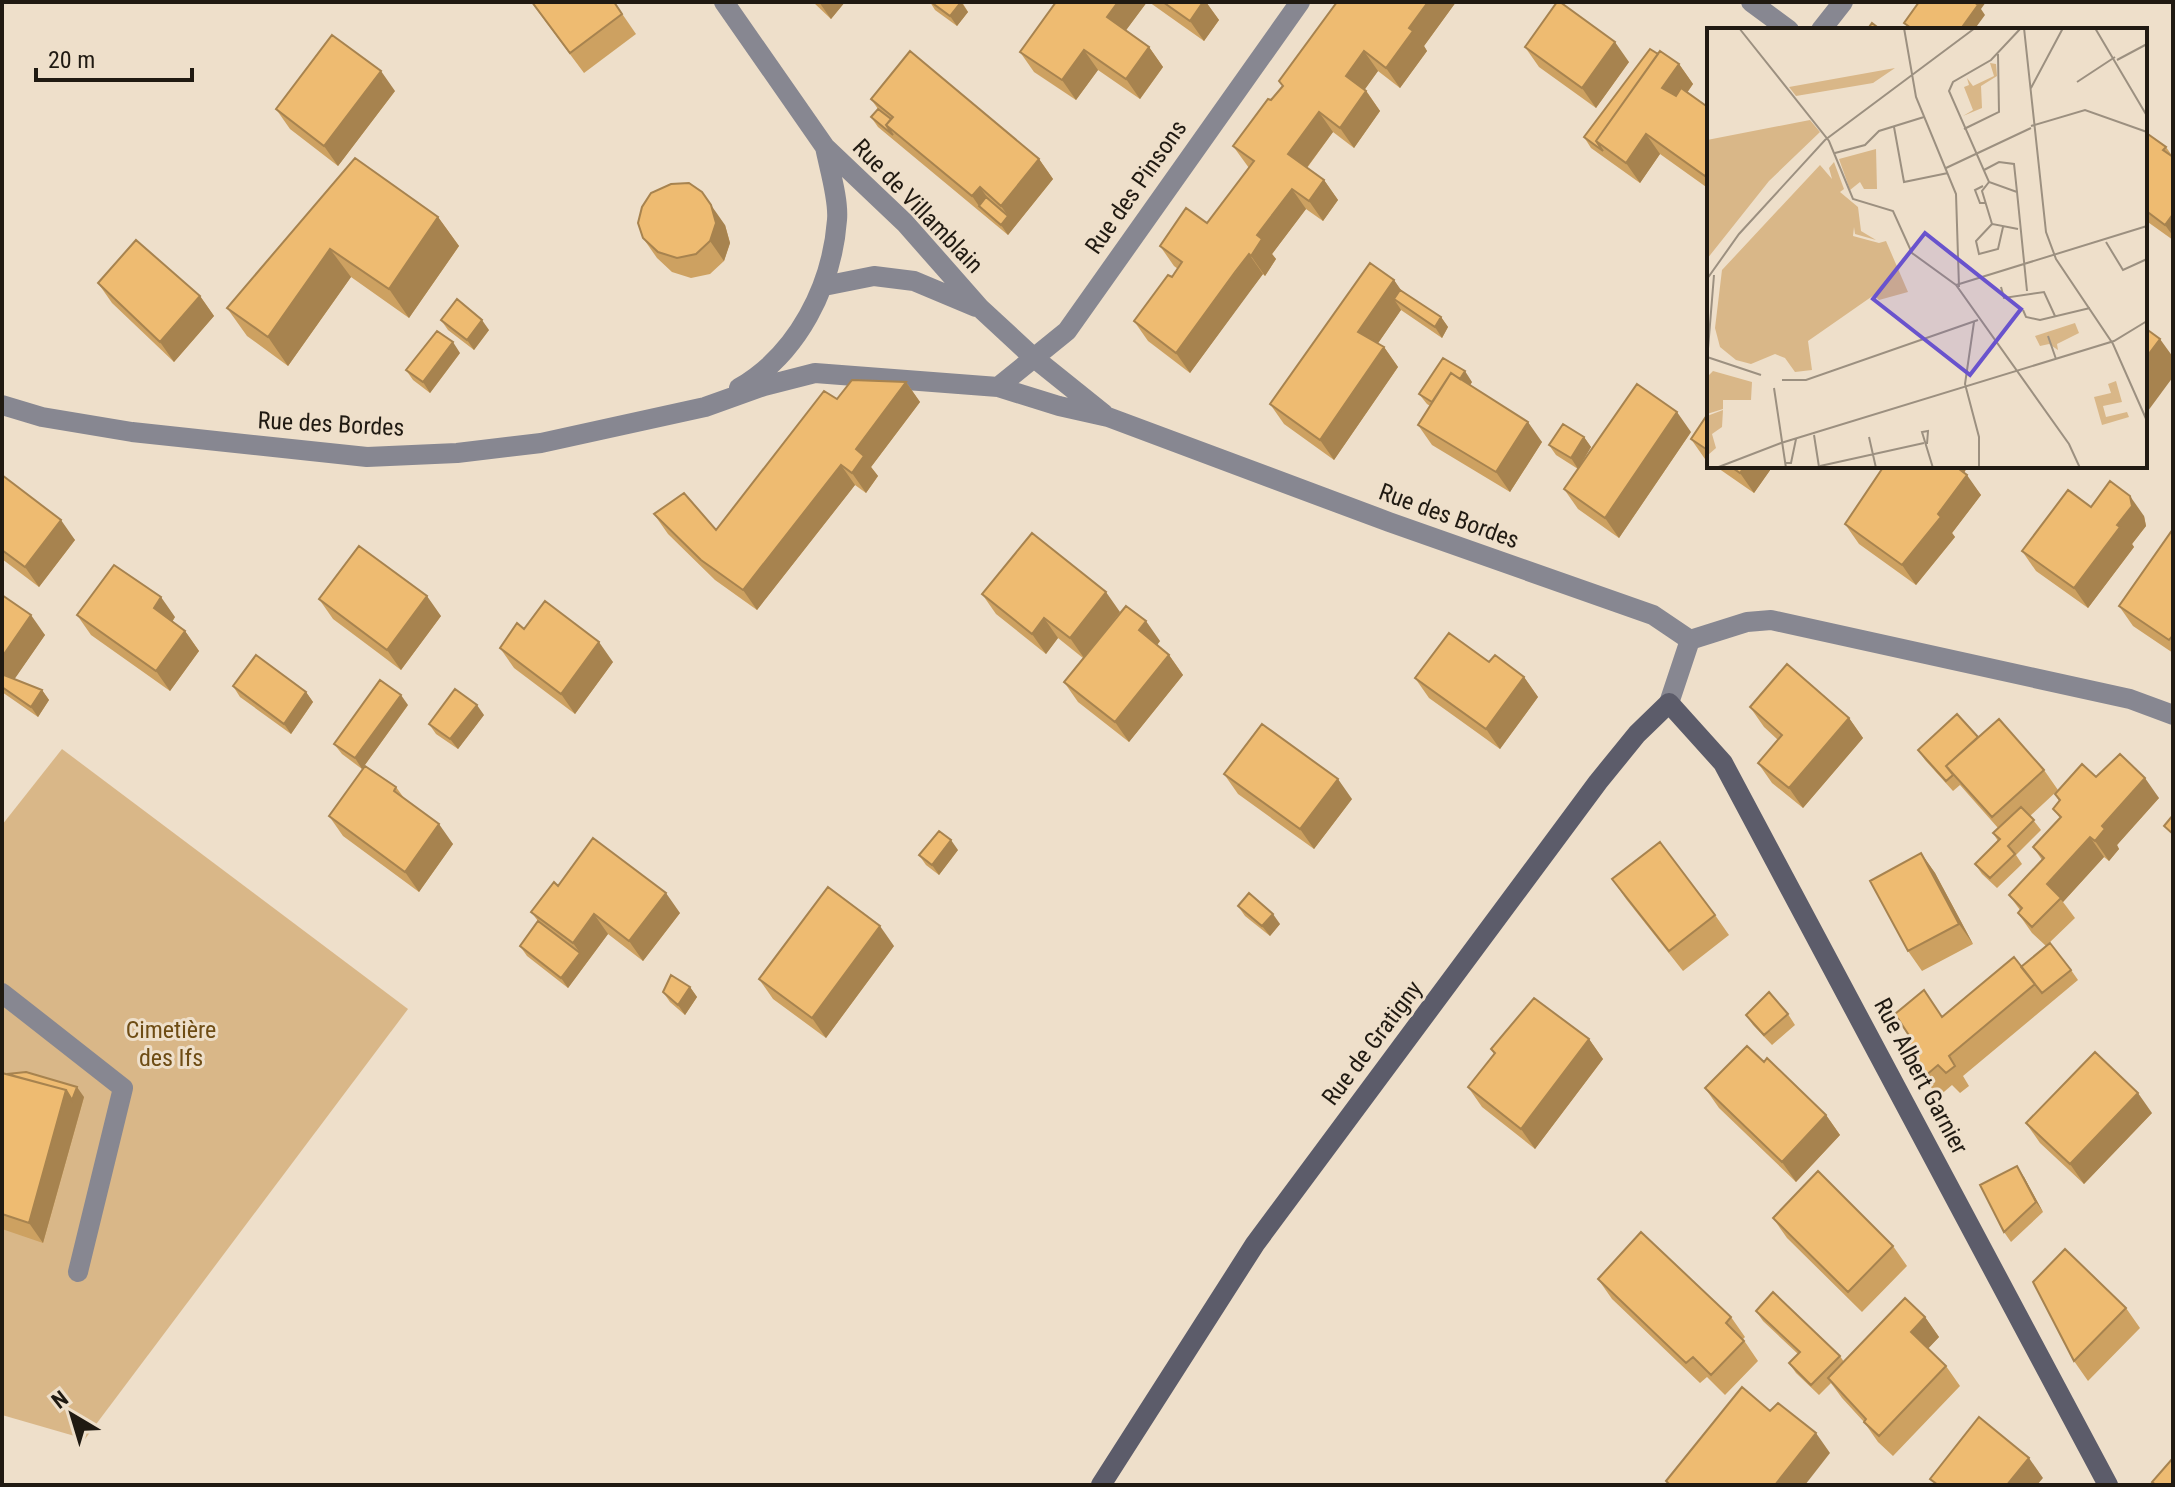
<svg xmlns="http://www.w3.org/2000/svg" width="2175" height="1487" font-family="'Roboto Condensed',sans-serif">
<rect width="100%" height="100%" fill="#eedfca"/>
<path fill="#d9b788" d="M62,749L408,1009L85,1439L2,1415V825Z"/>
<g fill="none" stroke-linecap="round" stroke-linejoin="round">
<path stroke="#878791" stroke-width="20" d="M2,993L123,1088L78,1272"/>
<path stroke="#878791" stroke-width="20" d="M724,2L825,147L905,223L980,308L1033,357L1104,414
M1751,2L1789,30
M1821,30L1843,2
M824,286L874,276L914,281L976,307
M998,387L1067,331L1300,2
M739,388C798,354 832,286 837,220C839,199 829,168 825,147
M2,405L42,417L132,432L367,457L457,453L541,443L705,407L764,386L815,373L998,387L1059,406L1108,417L1389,522L1653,615L1690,640
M1690,640L1747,622L1771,620L2130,699L2173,715
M1669,703L1690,640"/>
<path stroke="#5c5c6a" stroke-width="20" d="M1101,1485L1255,1244L1598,782L1637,734L1669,703L1723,763L2108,1485"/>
</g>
<path fill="#cda161" d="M531,2H614L636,34L584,73Z
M813,2H845L831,19Z
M930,2H962L968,12L957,26L935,10Z
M1056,2H1147L1126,30L1149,47L1163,67L1140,99L1098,70L1076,100L1034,72L1020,52Z
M1149,2H1206L1219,20L1204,41Z
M1337,2H1456L1424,46L1427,51L1400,88L1378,71L1365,89L1380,111L1354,148L1333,132L1307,168L1324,180L1338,200L1323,221L1306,209L1272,254L1276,259L1265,276L1263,274L1249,292L1190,373L1148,341L1134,321L1178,269L1174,266L1160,246L1207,223L1249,168L1233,146L1282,86Z
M1525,47L1629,62L1596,108L1539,67Z
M1658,54L1679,64L1693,84L1687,93L1709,108V189L1660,154L1640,183L1591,148L1584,137Z
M395,91L338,166L290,129L276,109Z
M871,99L1039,159L1053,179L1008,235L878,127L871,117L878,109Z
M2145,132L2166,147L2173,157V240L2145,220Z
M355,158L438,217L459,246L409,318L351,277L288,366L247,336L227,308Z
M725,225L730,243L724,261L710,274L691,278L672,272L657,258L643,238Z
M1394,280L1400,290L1441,317L1448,327L1442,338L1401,310L1378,343L1384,347L1398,367L1334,460L1284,424L1270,404Z
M98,283L200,296L214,316L174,362L112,303Z
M441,320L489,330L474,350L448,330Z
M460,353L430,393L413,380L406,370Z
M906,382L920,402L871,467L878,476L866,493L855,485L757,610L715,580L668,534L654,514L716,530Z
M1472,382L1470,385L1542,442L1510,492L1432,445L1418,425L1430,406L1427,404L1419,394Z
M1709,412V462L1705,459L1691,439Z
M1691,432L1619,538L1578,509L1564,489Z
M1584,437L1591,447L1578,469L1556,455L1549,445Z
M1715,466H1773L1754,493Z
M1884,466H1968L1964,473L1981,495L1952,533L1955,537L1916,585L1859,544L1845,524Z
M2,475L75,540L39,587L2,559Z
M2091,507L2144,516L2146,526L2132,544L2134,547L2088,608L2036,571L2022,551Z
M2173,529V653L2133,626L2119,606Z
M982,594L1120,612L1102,635L1160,641L1157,645L1169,655L1183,675L1129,742L1078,702L1064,682L1083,658L1058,638L1046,654L996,614Z
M2,595L45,635L14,679L42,690L49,700L38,717L2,692Z
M319,599L441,616L401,670L333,619Z
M77,615L175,617L172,622L185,631L199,651L170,691L91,635Z
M524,629L613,662L575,714L514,668L500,648Z
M1489,662L1524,677L1538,697L1500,749L1429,698L1415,678Z
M233,686L306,692L313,702L291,734L240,697Z
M408,705L362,769L342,754L334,744Z
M1750,707L1849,718L1863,738L1803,808L1772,783L1758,763L1778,740L1764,727Z
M484,715L458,749L436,734L429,724Z
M1978,737L2044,770L2058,790L2030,816L2041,830L2016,855L2022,864L1997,888L1982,874L1975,864L1998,841L1993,833L1998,828L1960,785L1953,791L1925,760L1918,750Z
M1224,774L1352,799L1314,849L1238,794Z
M2096,777L2159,798L2117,845L2119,849L2109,861L2104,857L2063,902L2075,918L2048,944L2071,970L2078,980L1963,1076L1969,1086L1960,1093L1952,1085L1938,1097L1924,1077L1942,1017L2021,967L2046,946L2032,933L2018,913L2020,910L2009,895L2042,860L2033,847L2060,818L2053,809L2059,801L2055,794Z
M396,787L404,798L453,844L419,892L343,836L329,816Z
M958,850L939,875L926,865L919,855Z
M1921,853L1935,873L1973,944L1922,971L1908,951Z
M1612,879L1715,915L1729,935L1683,971L1626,899Z
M558,886L680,913L643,961L608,934L568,988L527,956L520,946L538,921L531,912Z
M1238,906L1280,924L1270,936L1245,916Z
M894,946L826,1038L773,999L759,979Z
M690,987L697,997L685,1015L670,1002L663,992Z
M1788,1014L1795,1025L1772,1045L1753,1025L1746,1015Z
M1589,1039L1603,1059L1535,1149L1482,1107L1468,1087L1494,1054L1491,1049Z
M1764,1062L1826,1115L1840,1135L1796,1182L1719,1108L1705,1088Z
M2,1073L84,1097L43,1243L2,1229Z
M2152,1113L2084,1184L2040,1143L2026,1123Z
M2024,1177L2043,1212L2011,1242L2004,1232Z
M1773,1218L1893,1246L1907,1266L1862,1312L1787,1238Z
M1598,1279L1731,1317L1745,1337L1743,1339L1758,1361L1725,1395L1707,1377L1700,1383L1612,1299Z
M2126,1308L2140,1328L2088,1381L2074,1361Z
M1756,1311L1840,1356L1844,1362L1925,1317L1939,1337L1928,1348L1946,1366L1960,1386L1893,1456L1878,1442L1864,1422L1842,1398L1831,1383L1819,1395L1796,1373L1789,1363L1798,1354L1763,1321Z"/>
<path fill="#a7834f" d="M819,2H845L831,19Z
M961,2L968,12L957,26L950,16Z
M1118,2H1147L1121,37L1107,17Z
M1203,2H1206L1219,20L1204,41L1190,21Z
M1428,2H1456L1424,46L1427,51L1400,88L1386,68L1409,28Z
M1973,2H1986L1981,9L1985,15L1974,30H1960Z
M1615,42L1629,62L1596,108L1582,88Z
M1149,47L1163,67L1140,99L1126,79Z
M1084,50L1098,70L1076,100L1062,80Z
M1364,51L1378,71L1360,96L1346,76Z
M1679,64L1693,84L1676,108L1615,155Z
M381,71L395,91L338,166L324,146Z
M1366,91L1380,111L1354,148L1340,128Z
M1319,112L1333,132L1302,174L1288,154Z
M1646,134L1660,154L1640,183L1626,163Z
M1039,159L1053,179L1008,235L1001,225L1008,216L1001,206Z
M1709,170V182L1705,176Z
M1324,180L1338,200L1323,221L1309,201Z
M980,187L994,207L979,206L972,196Z
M1292,189L1306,209L1272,254L1276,259L1265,276L1251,256L1257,235Z
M711,205L725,225L730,243L724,261L710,241Z
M2173,214V236L2165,225Z
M438,217L459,246L409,318L389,289Z
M330,249L351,277L288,366L268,337Z
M1249,254L1263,274L1190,373L1176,353Z
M1394,280L1408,300L1394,299L1401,310L1372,352L1358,332Z
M200,296L214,316L174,362L160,342Z
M1441,317L1448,327L1442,338L1435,327Z
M482,320L489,330L474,350L467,340Z
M2160,339L2173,357V377L2145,415V359Z
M453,342L460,353L430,393L423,382Z
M1384,347L1398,367L1334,460L1320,440Z
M1465,371L1472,382L1449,418L1442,408Z
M906,382L920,402L871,467L878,476L866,493L852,473L856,449Z
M1677,412L1691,432L1619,538L1605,518Z
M1528,422L1542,442L1510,492L1496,472Z
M1584,437L1591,447L1578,469L1571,458Z
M841,465L855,485L757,610L743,590Z
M1745,466H1773L1754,493L1740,473Z
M1951,466H1968L1960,479Z
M1967,475L1981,495L1952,533L1955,537L1916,585L1902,565L1938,514Z
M2130,496L2144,516L2146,526L2132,544L2134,547L2088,608L2074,588L2117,525Z
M61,520L75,540L39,587L25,567Z
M1106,592L1120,612L1084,658L1070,638Z
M427,596L441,616L401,670L387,650Z
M161,597L175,617L168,628L154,608Z
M31,615L45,635L7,690L2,687V657Z
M1044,618L1058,638L1046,654L1032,634Z
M1146,621L1160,641L1153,650L1139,630Z
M185,631L199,651L170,691L156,671Z
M599,642L613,662L575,714L561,694Z
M1169,655L1183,675L1129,742L1115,722Z
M1524,677L1538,697L1500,749L1486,729Z
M42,690L49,700L38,717L31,707Z
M306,692L313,702L291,734L284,724Z
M401,695L408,705L362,769L355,758Z
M477,705L484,715L458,749L450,739Z
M1849,718L1863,738L1803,808L1789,788Z
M2145,778L2159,798L2117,845L2119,849L2109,861L2095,841L2102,826Z
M1338,779L1352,799L1314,849L1300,829Z
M439,824L453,844L419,892L405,872Z
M2090,837L2104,857L2063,902L2047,884Z
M951,840L958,850L939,875L932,865Z
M1921,853L1935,873L1973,944L1959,924Z
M666,893L680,913L643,961L629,941Z
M594,914L608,934L568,988L561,978L580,953L573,943Z
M1273,914L1280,924L1270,936L1262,926Z
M880,926L894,946L826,1038L812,1018Z
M690,987L697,997L685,1015L678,1005Z
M1589,1039L1603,1059L1535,1149L1521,1129Z
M77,1087L84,1097L43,1243L29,1223L66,1090Z
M2138,1093L2152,1113L2084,1184L2070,1164Z
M1826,1115L1840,1135L1796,1182L1782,1162Z
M2017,1166L2024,1177L2043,1212L2036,1202Z
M1925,1317L1939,1337L1925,1352L1911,1332Z
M1816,1433L1830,1453L1805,1485H1775Z
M2029,1458L2043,1478L2037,1485H2007Z"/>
<path fill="#eebb71" stroke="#a7834f" stroke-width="2" d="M532,2H614L622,14L570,53Z
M931,2H961L950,16Z
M1056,2H1118L1107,17L1149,47L1126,79L1084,50L1062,80L1020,52Z
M1163,2H1203L1190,21Z
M1337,2H1428L1409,28L1413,31L1386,68L1364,51L1346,76L1366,91L1340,128L1319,112L1288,154L1324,180L1309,201L1292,189L1257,235L1262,239L1251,256L1249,254L1235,272L1176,353L1134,321L1168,275L1172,277L1182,262L1160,246L1186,208L1207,223L1254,161L1233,146L1268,99L1271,100L1283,86L1279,81Z
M1557,2H1560L1615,42L1582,88L1525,47Z
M1919,2H1974L1978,5L1960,30H1914L1904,23Z
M1872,23L1881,30H1867Z
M332,35L381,71L324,146L276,109Z
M1650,49L1658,54L1596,141L1603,151L1584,137Z
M910,51L1039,159L1001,206L980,187L972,196L886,125L893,117L871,99Z
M1660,51L1679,64L1662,88L1676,96L1681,88L1709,108V170L1705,176L1646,134L1626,163L1596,141Z
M878,109L891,119L886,125L893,135L871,117Z
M2145,132L2166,147L2163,150L2173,157V214L2165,225L2145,210Z
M355,158L438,217L389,289L330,249L268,337L227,308Z
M689,183L702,192L711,205L716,223L710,241L696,254L677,258L658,252L643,238L638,223L642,207L651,193L671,184Z
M986,197L1008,216L1001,225L979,206Z
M136,240L200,296L160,342L98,283Z
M1370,263L1394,280L1358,332L1384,347L1320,440L1270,404Z
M1400,290L1441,317L1435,327L1394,299Z
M457,299L482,320L467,340L441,320Z
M2145,328L2160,339L2145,359Z
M437,331L453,342L423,382L406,370Z
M1443,358L1465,371L1460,379L1451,373L1432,402L1419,394Z
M1451,373L1528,422L1496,472L1418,425Z
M852,380L906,382L856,449L864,456L852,473L841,465L743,590L701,560L654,514L684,493L716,530L824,391L837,399Z
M1637,384L1677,412L1605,518L1564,489Z
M1709,412V451L1691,439Z
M1563,424L1584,437L1571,458L1549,445Z
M1730,466H1745L1740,473Z
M1884,466H1955L1967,475L1938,514L1941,517L1902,565L1845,524Z
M2,475L61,520L25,567L2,550Z
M2110,481L2130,496L2132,506L2117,525L2120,527L2074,588L2022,551L2068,490L2091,507Z
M2173,529V635L2169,640L2119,606Z
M1032,533L1106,592L1070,638L1044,618L1032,634L982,594Z
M359,546L427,596L387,650L319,599Z
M114,565L161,597L154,608L185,631L156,671L77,615Z
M2,595L31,615L2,657Z
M545,601L599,642L561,694L500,648L517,623L524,629Z
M1126,606L1146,621L1139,630L1169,655L1115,722L1064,682Z
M1449,633L1489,662L1495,655L1524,677L1486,729L1415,678Z
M256,655L306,692L284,724L233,686Z
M1787,664L1849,718L1789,788L1758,763L1782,735L1750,707Z
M4,675L42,690L31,707L2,687V677Z
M380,680L401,695L355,758L334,744Z
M455,689L477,705L450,739L429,724Z
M1957,714L1978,737L1946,766L1953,775L1946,781L1918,750Z
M1999,719L2044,770L1992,817L1946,766Z
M1262,724L1338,779L1300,829L1224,774Z
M2120,754L2145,778L2102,826L2105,829L2095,841L2090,837L2047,884L2061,898L2032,927L2018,913L2022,908L2009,895L2044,858L2033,847L2061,817L2053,809L2060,800L2055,794L2082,764L2096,777Z
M365,766L396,787L394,791L439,824L405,872L329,816Z
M2021,807L2034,820L2008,846L2015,854L1990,878L1975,864L2000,839L1993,833Z
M2173,815V834L2164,826Z
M939,831L951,840L932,865L919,855Z
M593,838L666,893L629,941L594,914L573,943L531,912L554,882L558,886Z
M1660,842L1715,915L1669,951L1612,879Z
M1921,853L1959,924L1908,951L1870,881Z
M828,887L880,926L812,1018L759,979Z
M1249,893L1273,914L1262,926L1238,906Z
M538,921L580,953L561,978L520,946Z
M2050,943L2071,970L2042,993L2021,967Z
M2014,957L2035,984L1949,1056L1955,1066L1946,1073L1938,1065L1924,1077L1908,1045L1912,1040L1895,1014L1924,990L1942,1017Z
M671,975L690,987L678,1005L663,992Z
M1769,992L1788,1014L1764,1035L1746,1015Z
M1534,998L1589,1039L1521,1129L1468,1087L1495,1053L1491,1049Z
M1747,1046L1764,1062L1767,1058L1826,1115L1782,1162L1705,1088Z
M2095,1052L2138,1093L2070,1164L2026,1123Z
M26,1072L77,1087L72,1100L66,1090L7,1074Z
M2,1073L66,1090L29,1223L2,1214Z
M2017,1166L2036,1202L2004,1232L1980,1185Z
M1818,1171L1893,1246L1848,1292L1773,1218Z
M1641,1232L1731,1317L1726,1323L1744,1341L1711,1375L1693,1357L1686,1363L1598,1279Z
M2065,1249L2126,1308L2074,1361L2033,1282Z
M1773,1292L1840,1356L1811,1385L1789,1363L1800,1352L1756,1311Z
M1905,1298L1925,1317L1911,1332L1946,1366L1879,1436L1864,1422L1866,1419L1828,1378Z
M1742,1387L1770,1411L1778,1403L1816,1433L1775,1485H1670L1666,1481Z
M1979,1417L2029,1458L2007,1485H1938L1930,1479Z
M2173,1458V1485H2156L2152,1482Z"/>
<g text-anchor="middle" stroke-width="6" stroke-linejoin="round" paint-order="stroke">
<g font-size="24" fill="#201a12" stroke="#eedfca">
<text transform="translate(1136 187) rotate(-55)" y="8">Rue des Pinsons</text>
<text transform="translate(918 206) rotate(46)" y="8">Rue de Villamblain</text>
<text transform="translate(331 424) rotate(3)" y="8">Rue des Bordes</text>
<text transform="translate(1449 516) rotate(20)" y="8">Rue des Bordes</text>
<text transform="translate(1372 1043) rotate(-53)" y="8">Rue de Gratigny</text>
<text transform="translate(1921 1076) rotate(62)" y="8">Rue Albert Garnier</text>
</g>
<g font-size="24" fill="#6e4c14" stroke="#eedfca">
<text x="171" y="1038">Cimetière<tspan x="171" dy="28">des Ifs</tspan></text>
</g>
</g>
<g transform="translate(1707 28)">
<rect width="440" height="440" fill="#eedfca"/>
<path d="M283,35L289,36L290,48L274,58L275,80L256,88L266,82L257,59L262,57L260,50L266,58L287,48ZM188,40L166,55L89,68L82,59ZM103,92L113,104L62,153L0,231V112ZM169,121L170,161H157L153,154L143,162L132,131ZM127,134L137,161L133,164L151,179L154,203L169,212L148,206L147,199L146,208L172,215L179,213L201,264L172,272L167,267L101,313L105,342L88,344L78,330L68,326L44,336L29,332L13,319L8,300L15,242L113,137L125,151L122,140ZM368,295L372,305L350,316L351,322L342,316L333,318L328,308ZM6,343L45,354L44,372H16V381L0,386V349ZM409,353L415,374L396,378L399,389L420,384L422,389L395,397L387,369L404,365L401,356ZM16,382L15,399L5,406L9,420L1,427L0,388Z" fill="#d9b788"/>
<path fill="none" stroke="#9c9080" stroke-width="2" d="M32,0L122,113L146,171L186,183L205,225L249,257L362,416L373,440M197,0L209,69L249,166L252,259M314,0L284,32L246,54L242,63L282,154L310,164L320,263M317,0L339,204L349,231L406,316L440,393M388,0L440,88M410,32L440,16M370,54L408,29M324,60L356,0M324,98L378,82L440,104M187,99L197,154L241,145M257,101L292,84L291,26M128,125L158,117L172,103L217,89M239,140L324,100M277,142L292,134L307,136L310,164M282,154L275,163L285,196L311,201M276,158L268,162L273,175H279M285,196L269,213L272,226L291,221L296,199M399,214L416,242L440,231M0,251L32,206L118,112L268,0M249,257L440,198M294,259L297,270L337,264L348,288M316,282L319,289L333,292L383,280M267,294L258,356L272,409V440M341,308L349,331M0,329L54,347M0,333L7,247M75,352H99L271,292M67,360L79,440M107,407L112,439M162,409L169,440M220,416L221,403L215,404L226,440M79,435H84L89,411M113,438L217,415M9,440L74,415L407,313L440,293"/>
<path fill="#6953cd" fill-opacity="0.15" stroke="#6953cd" stroke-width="4" d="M218,205L314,281L263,347L166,271Z"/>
<rect width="440" height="440" fill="none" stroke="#201a12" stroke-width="4"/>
</g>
<rect width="2175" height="1487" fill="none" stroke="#201a12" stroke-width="8"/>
<g transform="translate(72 1415) rotate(322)" stroke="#eedfca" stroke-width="6" paint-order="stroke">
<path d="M0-6L14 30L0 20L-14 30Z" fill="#201a12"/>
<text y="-12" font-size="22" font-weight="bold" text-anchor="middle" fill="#201a12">N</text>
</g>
<path d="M36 68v12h156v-12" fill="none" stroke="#201a12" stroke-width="4"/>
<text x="48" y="68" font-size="24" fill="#201a12" stroke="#eedfca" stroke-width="6" paint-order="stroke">20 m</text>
</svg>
